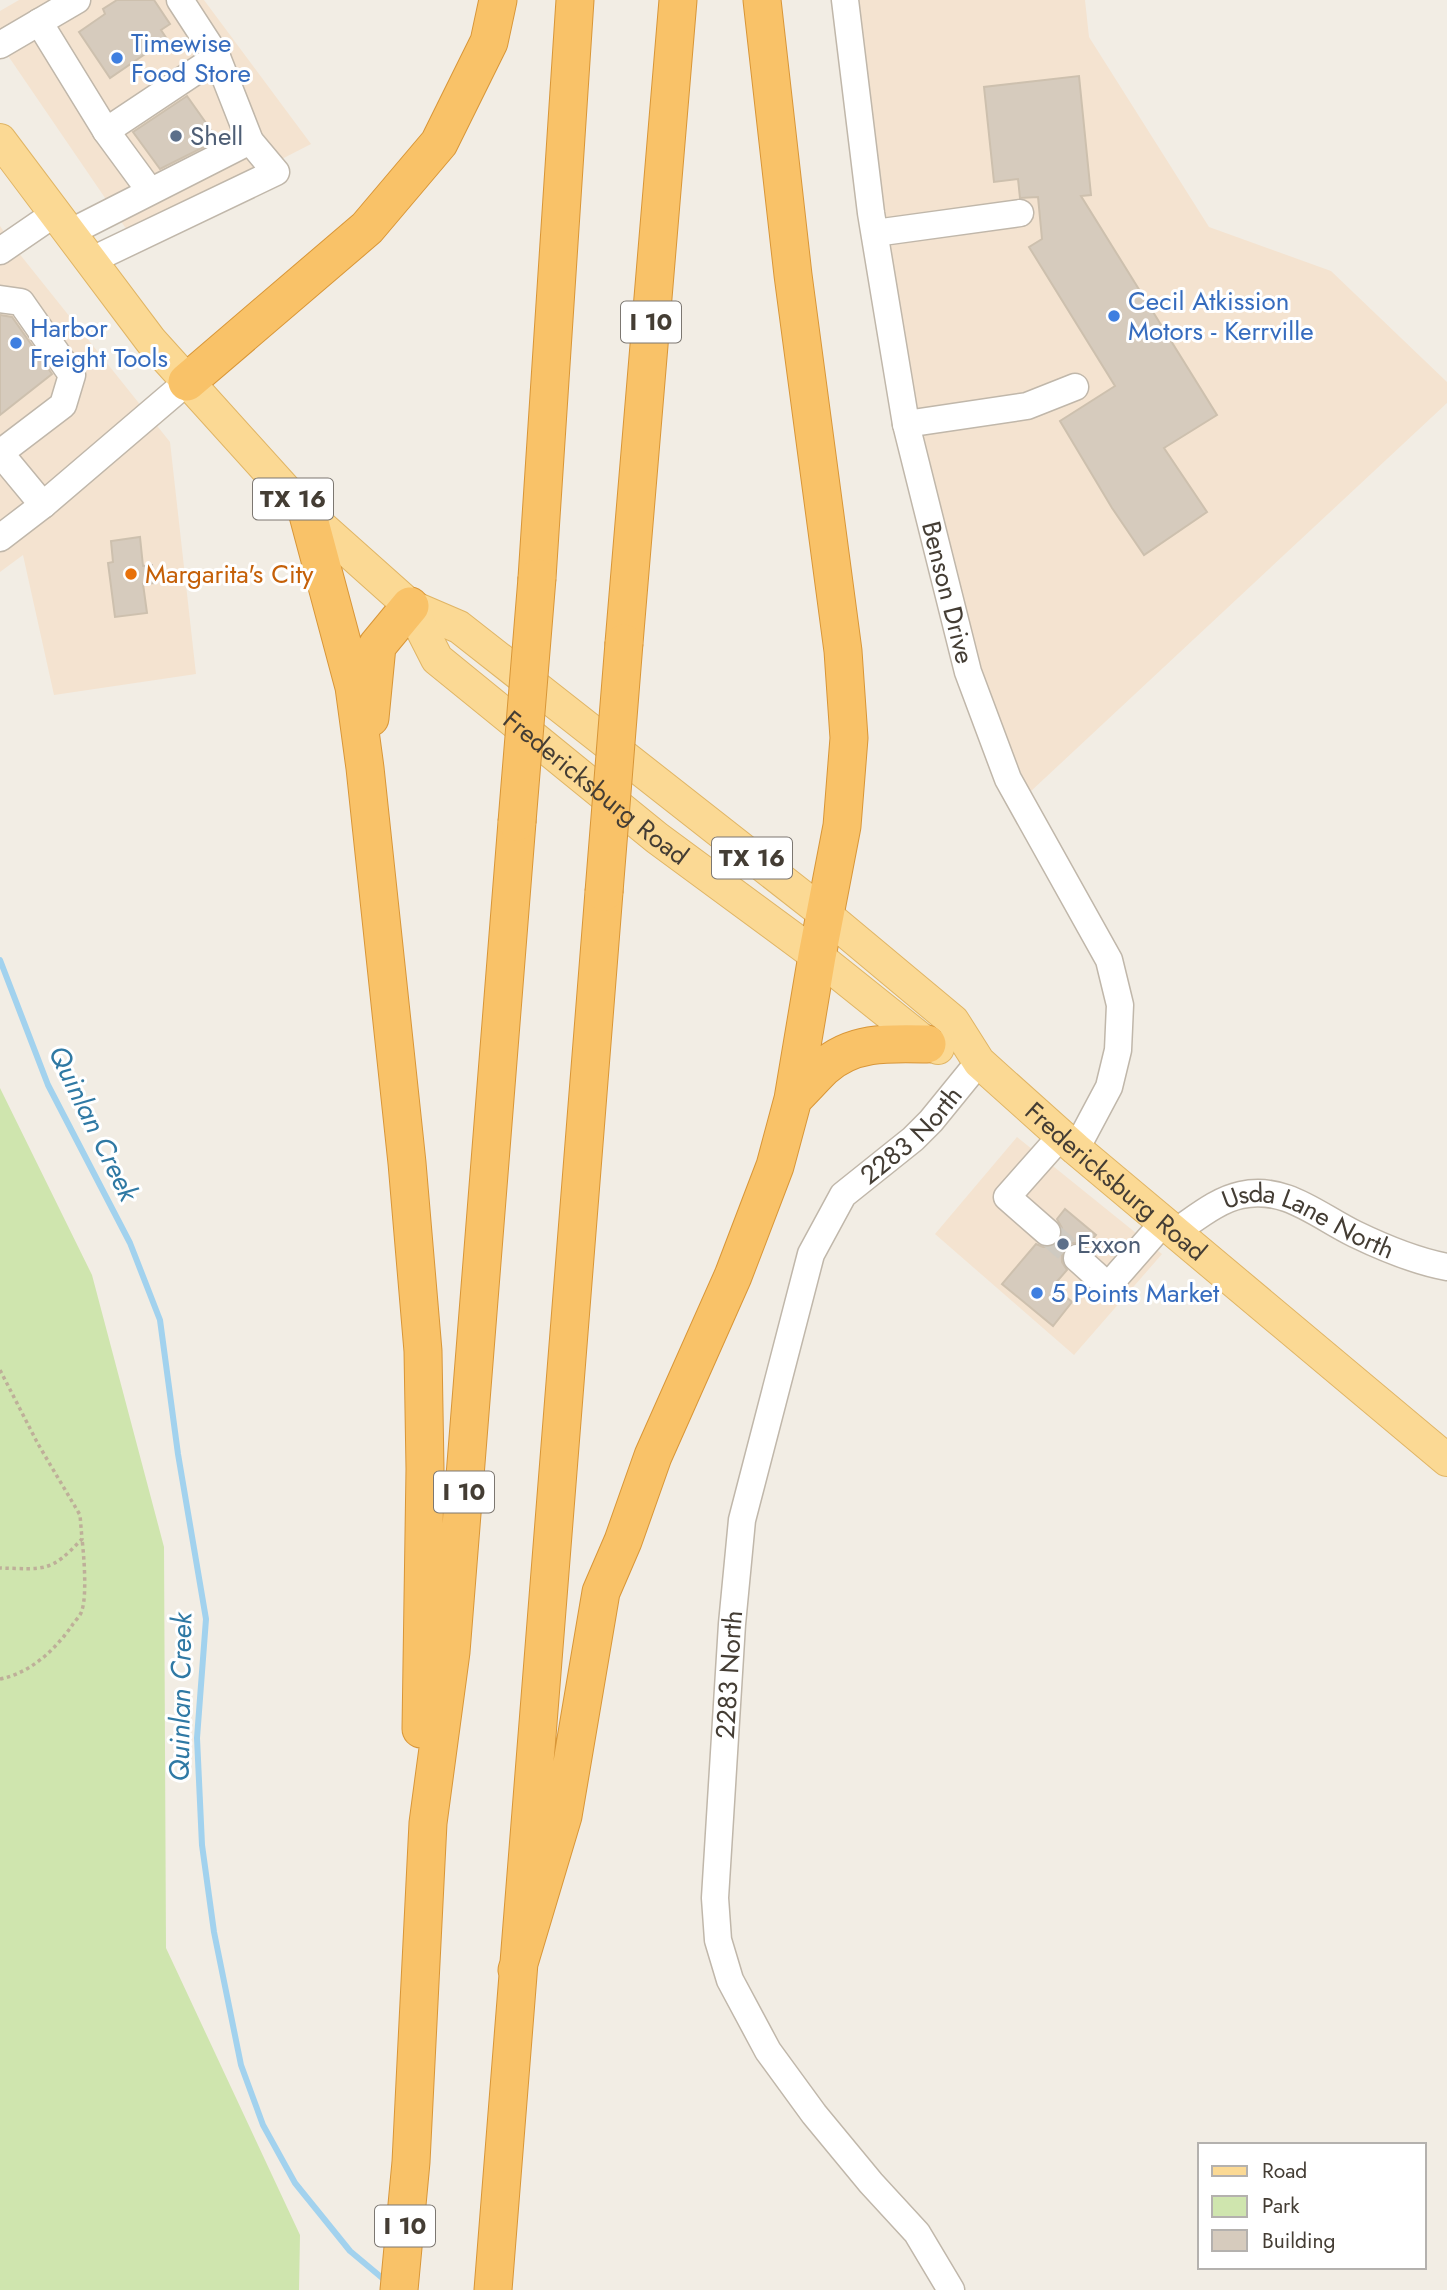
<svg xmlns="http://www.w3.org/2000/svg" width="1447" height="2290" font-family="Jost,sans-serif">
<rect width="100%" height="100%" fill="#f2ede4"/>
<path fill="#f4e3d0" d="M19,0H204L311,144L131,236L0,44V11Z
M853,0H1085L1089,37L1209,227L1331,271L1447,382V403L1030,792L996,719L928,475L900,357Z
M0,226L18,252L170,442L196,674L54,695L23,555L0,572Z
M1017,1137L1162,1254L1074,1355L935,1234Z"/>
<path fill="#cfe5ae" d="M0,1088L92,1275L164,1547L166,1948L300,2235L299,2290H0Z"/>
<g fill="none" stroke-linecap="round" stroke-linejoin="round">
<path stroke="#a2d2ee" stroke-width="6" d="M0,960L48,1085L130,1243L160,1320L178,1454L206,1619L197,1738L202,1845L214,1932L241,2065L263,2125L295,2183L350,2251L387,2282"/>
</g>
<path fill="#d6cbbd" stroke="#cdc0ae" stroke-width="2" d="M117,0H154L170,24L161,30L167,39L110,78L79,32L105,14L103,9Z
M1079,76L1091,195L1081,196L1217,415L1164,448L1207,512L1144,555L1112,508L1060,421L1115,386L1029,247L1042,239L1038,197L1020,198L1018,179L994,182L984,87Z
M187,96L218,140L160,169L133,132Z
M0,315L12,317L52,374L0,415Z
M140,537L143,566L152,565L154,583L143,584L147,613L115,617L108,563L113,562L111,541Z
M1065,1209L1096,1235L1087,1246L1080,1243H1072L1066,1247L1062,1254V1262L1067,1270L1053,1286L1072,1302L1053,1326L1002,1284L1036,1244L1043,1247H1051L1059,1242L1062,1234V1228L1057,1219Z"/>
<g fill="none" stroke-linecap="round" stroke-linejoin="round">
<path stroke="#cfcac1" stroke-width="26" stroke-dasharray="26 13" stroke-linecap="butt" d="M1047,1232L1077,1258"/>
<defs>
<g id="minor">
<path id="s1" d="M845,0L871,213L906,424L968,672L1008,779L1109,960L1120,1005L1118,1050L1109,1087L1076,1149"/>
<path d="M39,22L106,131L150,191"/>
<path d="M0,45L77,0"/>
<path d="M106,131L217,57"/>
<path d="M69,233L250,141"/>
<path d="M875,233L1020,213"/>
<path d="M0,251L54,214"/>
<path d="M90,261L276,172L250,141L217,57L180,0"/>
<path d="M0,299L21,302L72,375L63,405L0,453"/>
<path d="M906,424L1027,406L1075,387"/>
<path d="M0,453L43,505"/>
<path d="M0,538L43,505L187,382"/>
<path d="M1047,1232L1007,1197L1061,1136"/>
<path id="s2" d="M1175,1232C1195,1219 1217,1200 1241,1195C1285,1185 1318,1216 1355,1234C1384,1248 1415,1261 1447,1267"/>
<path d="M1077,1258L1108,1286L1164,1222"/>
<path id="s3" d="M951,2290L917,2233L871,2183L814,2114L768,2051L730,1980L718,1940L715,1898L732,1624L742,1520L811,1254L843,1195L913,1139L931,1121L979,1062"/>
</g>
<g id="major">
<path id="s4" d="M0,140L151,341L308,515L410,606L459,627L826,915L953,1021L979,1062L1076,1149L1447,1460"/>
<path id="s5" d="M410,606L437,659L657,838L817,956L927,1044L938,1048"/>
</g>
<path id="highway" d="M187,382L367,228L439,143L489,42L498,0
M308,515L354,687L365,768L407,1163L423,1351L425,1469L421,1729
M537,578L575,0
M624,643L678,0
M370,718L377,646L410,606
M793,1099C803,1089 813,1078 823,1068C852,1041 890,1043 927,1044
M517,1970L563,1816L601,1592L623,1541L653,1456L733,1276L775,1166L793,1099L817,956L842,826L849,738L843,651L793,275L762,0
M399,2290L411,2162L428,1823L451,1652L517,822
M493,2290L604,892"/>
</defs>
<use href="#minor" stroke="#c0b7aa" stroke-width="29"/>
<use href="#major" stroke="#e0b565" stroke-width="34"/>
<use href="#highway" stroke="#d89638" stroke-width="39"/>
<path stroke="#beaf99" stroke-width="3.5" stroke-dasharray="3.5 3.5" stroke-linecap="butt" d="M0,1370L38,1444L80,1515L82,1539C50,1573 45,1569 0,1568
M0,1679C31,1673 56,1649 73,1624C76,1620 81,1615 82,1610C87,1595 84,1556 82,1539"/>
<use href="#minor" stroke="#fff" stroke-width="26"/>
<use href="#major" stroke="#fbd994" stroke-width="32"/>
<use href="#highway" stroke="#f9c268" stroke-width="37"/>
<defs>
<path id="highway-bridge" d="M517,822L537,578
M604,892L624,643"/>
</defs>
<use href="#highway-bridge" stroke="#d89638" stroke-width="39" stroke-linecap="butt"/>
<use href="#highway-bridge" stroke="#f9c268" stroke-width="37"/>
</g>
<g fill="#3f7fe0" stroke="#fff" stroke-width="2.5">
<circle cx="117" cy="58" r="7"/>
<circle cx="1114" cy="316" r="7"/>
<circle cx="16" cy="343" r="7"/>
<circle cx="1037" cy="1293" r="7"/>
</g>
<g fill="#5c6f8a" stroke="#fff" stroke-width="2.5">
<circle cx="176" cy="136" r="7"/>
<circle cx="1063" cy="1244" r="7"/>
</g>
<circle fill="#e8710a" stroke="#fff" stroke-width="2.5" cx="131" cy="574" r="7"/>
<g text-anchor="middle" stroke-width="6" stroke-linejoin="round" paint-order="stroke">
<g fill="#fff" stroke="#7c7771" stroke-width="2">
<rect x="621" y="301.5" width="60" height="41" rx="5"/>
<rect x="253" y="478.5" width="80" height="41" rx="5"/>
<rect x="712" y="837.5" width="80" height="41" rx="5"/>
<rect x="434" y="1471.5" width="60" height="41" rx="5"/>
<rect x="375" y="2205.5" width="60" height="41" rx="5"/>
</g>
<g font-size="24" font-weight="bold" fill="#443d34">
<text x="651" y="330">I 10</text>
<text x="293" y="507">TX 16</text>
<text x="752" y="866">TX 16</text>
<text x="464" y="1500">I 10</text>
<text x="405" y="2234">I 10</text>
</g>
<g font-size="26" fill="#366cbe" stroke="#fff" text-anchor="start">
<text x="131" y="52">Timewise<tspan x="131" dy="30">Food Store</tspan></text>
<text x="1128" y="310">Cecil Atkission<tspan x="1128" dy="30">Motors - Kerrville</tspan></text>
<text x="30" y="337">Harbor<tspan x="30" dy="30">Freight Tools</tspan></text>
<text x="1051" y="1302">5 Points Market</text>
</g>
<g font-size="26" fill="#4e5e75" stroke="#fff" text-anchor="start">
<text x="190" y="145">Shell</text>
<text x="1077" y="1253">Exxon</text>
</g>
<g font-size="26" fill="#c56008" stroke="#fff" text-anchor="start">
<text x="145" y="583">Margarita's City</text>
</g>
<g font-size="26" fill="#443d34" stroke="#fff">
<text dy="9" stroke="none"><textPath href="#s1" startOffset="602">Benson Drive</textPath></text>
<text dy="9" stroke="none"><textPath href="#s5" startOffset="264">Fredericksburg Road</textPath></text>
<text dy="9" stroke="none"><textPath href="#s3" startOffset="1278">2283 North</textPath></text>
<text dy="9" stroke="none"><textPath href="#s4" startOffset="1538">Fredericksburg Road</textPath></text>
<text dy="9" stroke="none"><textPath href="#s2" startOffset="149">Usda Lane North</textPath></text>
<text dy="9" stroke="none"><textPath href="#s3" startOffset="690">2283 North</textPath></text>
</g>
<g font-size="28" font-style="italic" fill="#2f79a4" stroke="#fff">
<text transform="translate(94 1123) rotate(64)" y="10">Quinlan Creek</text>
<text transform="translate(180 1697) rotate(-89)" y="10">Quinlan Creek</text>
</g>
</g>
<rect x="1198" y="2143" width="228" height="126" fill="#ffffff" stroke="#b4b1ae" stroke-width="2"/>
<rect x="1212" y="2166" width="35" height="10" fill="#fbd994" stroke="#b4b1ae" stroke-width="2"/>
<text x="1262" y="2178" font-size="21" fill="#443d34">Road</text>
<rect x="1212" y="2196" width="35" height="21" fill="#cfe5ae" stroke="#b4b1ae" stroke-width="2"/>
<text x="1262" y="2213" font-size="21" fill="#443d34">Park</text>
<rect x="1212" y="2230" width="35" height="21" fill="#d6cbbd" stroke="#b4b1ae" stroke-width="2"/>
<text x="1262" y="2248" font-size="21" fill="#443d34">Building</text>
</svg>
